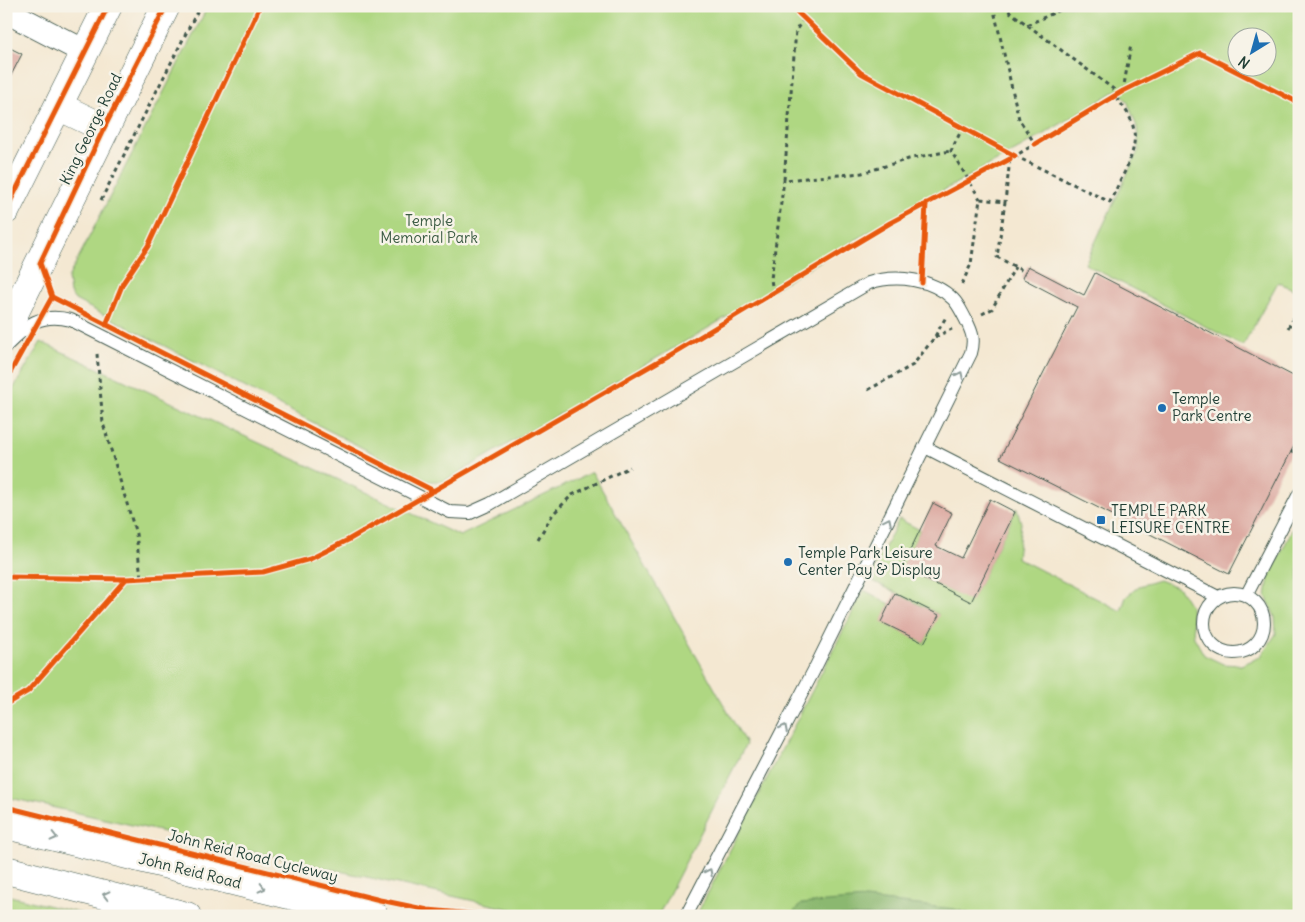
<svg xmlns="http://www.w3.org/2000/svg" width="1305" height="922" font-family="Delius,sans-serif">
<rect width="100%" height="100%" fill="#f7f3e8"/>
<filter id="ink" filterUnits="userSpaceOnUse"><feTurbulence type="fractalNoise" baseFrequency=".02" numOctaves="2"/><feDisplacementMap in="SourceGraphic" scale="10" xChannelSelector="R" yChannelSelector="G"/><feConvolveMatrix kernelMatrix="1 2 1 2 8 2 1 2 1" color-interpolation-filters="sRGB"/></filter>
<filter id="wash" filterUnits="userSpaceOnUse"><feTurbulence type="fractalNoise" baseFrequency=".0096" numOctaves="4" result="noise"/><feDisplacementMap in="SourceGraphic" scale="20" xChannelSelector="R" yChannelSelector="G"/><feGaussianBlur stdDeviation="1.12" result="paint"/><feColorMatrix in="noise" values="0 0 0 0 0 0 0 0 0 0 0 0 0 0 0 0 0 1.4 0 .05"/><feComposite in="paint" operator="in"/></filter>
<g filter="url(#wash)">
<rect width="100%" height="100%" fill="#f4e8d2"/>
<path fill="#afd782" stroke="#678a5b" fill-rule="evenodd" d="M208,6H1299V292L1278,282L1243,346L1085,264L1139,149L1137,127L1128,103L1119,89L1022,147L879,226L693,337L444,481H427L75,300L70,293L68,278ZM1238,38H1268V68H1238Z
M41,342L460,536L592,472L746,744L658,916H542L6,797V401Z
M1017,508L1021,523L1017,558L1121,611L1126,597L1139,586L1159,580L1179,588L1191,607L1194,637L1204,655L1223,664L1241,665L1260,657L1276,634L1275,617L1266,596L1269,577L1299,516V916H696L864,590L890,604L882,622L924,643L938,614L869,579L899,519L920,530L902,568L971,601Z
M6,895L91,916H6Z"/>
<path fill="#8bb870" stroke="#557a52" d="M865,899L954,909L978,916H790L801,904Z"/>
<g id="blocks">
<path fill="#dca9a0" d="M6,46L22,54L6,85Z
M1028,266L1084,295L1095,273L1299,379V436L1229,574L1000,458L1077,307L1022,278Z
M990,499L1015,512L971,602L902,567L933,503L952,513L936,546L961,558Z
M895,593L939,615L924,643L881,622Z"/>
</g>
</g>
<g filter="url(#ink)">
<use href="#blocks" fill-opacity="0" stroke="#3f574c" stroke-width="1"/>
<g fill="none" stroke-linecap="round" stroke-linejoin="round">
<defs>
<path id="lane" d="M6,346C27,325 40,312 71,320L450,512L470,513L490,504L869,283C896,274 933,279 953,299C959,305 962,313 966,320C972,332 975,339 971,353L814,670L686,916
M925,447L1218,597
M1204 623a30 30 0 1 1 60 0a30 30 0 1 1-60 0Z
M1246,596L1299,494"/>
<path id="street" d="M6,11L85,52"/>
<path id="highway" d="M58,106L104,128
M6,210L108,6
M6,330L166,6
M6,825L374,916
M6,870L187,916"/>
</defs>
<use href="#lane" stroke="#3f574c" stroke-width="14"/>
<use href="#street" stroke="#3f574c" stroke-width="26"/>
<use href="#highway" stroke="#3f574c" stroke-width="29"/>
<path stroke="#3f574c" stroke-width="3" stroke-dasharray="4 4" stroke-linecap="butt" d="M993,6L1019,119L1035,144L1010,159L1005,202
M1002,6L1120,94
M804,19L796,30L784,180L862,173L912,158L951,151
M1027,25L1069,6
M1123,91L1131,44
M963,127L951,151L980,199
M1015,156L1110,202C1128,162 1152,135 1115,97
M101,200L200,6
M962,284L971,264L980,199L1005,202L997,257L1025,272
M773,293L771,279L784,180
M982,314L992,309L1015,267
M1288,328L1299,307
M935,337L952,329
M97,354L103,423L136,534L141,577
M868,390L913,365L934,338L946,317
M1291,451L1299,455
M538,539L553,514L572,495L630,467"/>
<use href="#lane" stroke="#fff" stroke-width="12"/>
<use href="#street" stroke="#fff" stroke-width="24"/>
<use href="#highway" stroke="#fff" stroke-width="28"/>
<defs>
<path id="cycleway" d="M166,6L104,128L40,263L52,297L434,491
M791,6L861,73L1015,156
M1035,144L1123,91L1200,53L1299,103
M6,210L108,6
M922,283L926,203
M106,325L123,283L148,246L260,6
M6,380L52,297
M6,577L126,579
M6,704L28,691L126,579L263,572L310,559L348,540L678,350L890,223L1010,159
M6,807L380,900L428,910L495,916"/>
</defs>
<use href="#cycleway" stroke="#f7f3e8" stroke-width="8"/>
<use href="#cycleway" stroke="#e8590c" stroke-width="5"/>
</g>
<defs><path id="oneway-chevron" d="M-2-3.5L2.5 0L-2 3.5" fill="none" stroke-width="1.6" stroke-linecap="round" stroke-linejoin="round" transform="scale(1.25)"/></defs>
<g stroke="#8f9e9a">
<use href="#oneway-chevron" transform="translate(960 375) rotate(-64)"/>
<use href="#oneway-chevron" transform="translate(888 521) rotate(-64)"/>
<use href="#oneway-chevron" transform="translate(784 728) rotate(-63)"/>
<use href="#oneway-chevron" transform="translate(54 837) rotate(14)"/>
<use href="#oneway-chevron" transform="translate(709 872) rotate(-63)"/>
<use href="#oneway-chevron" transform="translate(262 888) rotate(14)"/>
<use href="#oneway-chevron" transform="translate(106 895) rotate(-166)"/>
</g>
</g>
<g fill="#1f6fb2" stroke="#f7f3e8" stroke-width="2">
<circle cx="1162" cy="408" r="5"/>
<rect x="1096" y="515" width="10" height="10" rx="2.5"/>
<circle cx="788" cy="562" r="5"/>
</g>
<g text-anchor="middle" stroke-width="5" stroke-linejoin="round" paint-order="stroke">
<g font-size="15" fill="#1f3d34" stroke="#f7f3e8">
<text transform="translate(91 129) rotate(-64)" y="5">King George Road</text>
<text transform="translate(253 856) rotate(14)" y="5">John Reid Road Cycleway</text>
<text transform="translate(190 871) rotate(14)" y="5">John Reid Road</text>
</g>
<g font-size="15" fill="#3c5c44" stroke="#f7f3e8">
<text x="429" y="226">Temple<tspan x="429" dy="17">Memorial Park</tspan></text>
</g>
<g font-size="15" fill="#1f3d34" stroke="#f7f3e8" text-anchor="start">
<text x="1172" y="404">Temple<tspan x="1172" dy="17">Park Centre</tspan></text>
<text x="1111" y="516">TEMPLE PARK<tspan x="1111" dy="17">LEISURE CENTRE</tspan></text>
<text x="798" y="558">Temple Park Leisure<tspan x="798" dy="17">Center Pay &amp; Display</tspan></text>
</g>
</g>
<rect width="1305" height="922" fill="none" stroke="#f7f3e8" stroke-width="25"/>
<g transform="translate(1252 52) rotate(217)"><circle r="24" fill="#f7f3e8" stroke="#a1aaa0"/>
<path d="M0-4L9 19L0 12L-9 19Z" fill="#1f6fb2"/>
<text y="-8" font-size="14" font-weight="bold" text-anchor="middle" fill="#1f3d34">N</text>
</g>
</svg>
